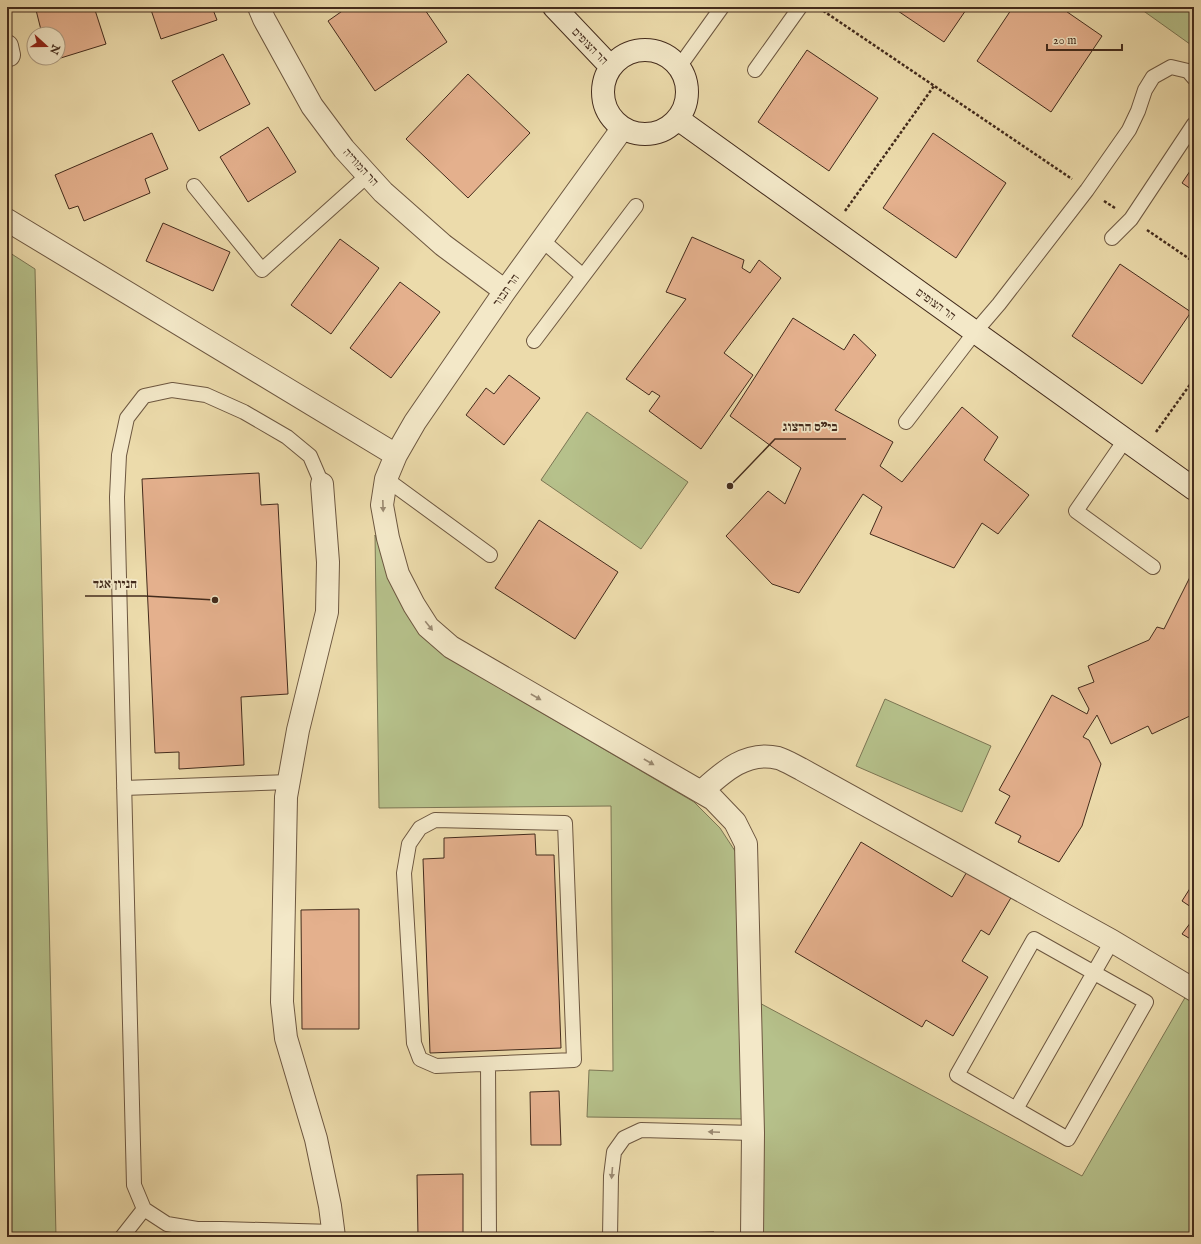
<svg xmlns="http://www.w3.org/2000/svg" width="1201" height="1244" font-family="'IM FELL English','Frank Ruhl Libre',serif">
<rect width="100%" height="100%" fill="#ecdbab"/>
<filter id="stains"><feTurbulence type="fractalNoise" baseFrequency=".005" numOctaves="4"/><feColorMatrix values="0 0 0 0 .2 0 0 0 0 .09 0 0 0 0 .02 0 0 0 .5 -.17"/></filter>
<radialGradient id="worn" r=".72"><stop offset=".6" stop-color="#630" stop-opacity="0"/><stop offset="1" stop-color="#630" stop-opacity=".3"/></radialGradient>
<path fill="#b6c18b" stroke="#7c7654" d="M1138,7H1194V47Z
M7,251L35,269L56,1237H7Z
M587,412L688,482L641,549L541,480Z
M375,535L399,599L417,629L450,659L694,802L720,828L737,854L746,1119L587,1117L589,1070L613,1071L611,806L379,808Z
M885,699L991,746L962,812L856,766Z
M1194,982V1237H760L754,1000L1082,1176Z"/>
<path fill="#e4b08d" stroke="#432b1c" d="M45,7H94L106,44L51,61L50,58H58V34H42L36,10Z
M150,7H212L217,20L161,39Z
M348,7H423L447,42L375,91L328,21Z
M892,7H968L944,42Z
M1013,7H1060L1102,36L1051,112L977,61Z
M807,50L878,98L829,171L758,122Z
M223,54L250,104L199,131L172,81Z
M468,74L530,133L468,198L406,139Z
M268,127L296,172L248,202L220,157Z
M152,133L168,169L145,179L150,193L84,221L78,206L69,209L55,175Z
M933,133L1006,183L956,258L883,208Z
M1194,165V191L1182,183Z
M163,223L230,252L213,291L146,261Z
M692,237L744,260L742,268L750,273L759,260L781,278L724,353L753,375L701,449L649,411L660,396L652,391L649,395L626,379L686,299L666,292Z
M340,239L379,268L331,334L291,305Z
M1120,264L1191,312L1142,384L1072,336Z
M400,282L440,312L391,378L350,348Z
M793,318L844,350L854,334L876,355L835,410L893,442L880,466L902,482L962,407L998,437L984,460L1029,495L998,534L982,523L954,568L870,534L882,507L863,494L799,593L772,584L726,536L768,491L785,504L801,468L730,416Z
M509,375L540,398L504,445L466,415L486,388L494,394Z
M259,473L261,505L278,504L288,694L241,697L244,765L179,769V752L155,753L142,479Z
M539,520L618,572L575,639L495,588Z
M1194,569V714L1152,734L1148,726L1111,744L1097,715L1083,737L1089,740L1101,764L1082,826L1059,862L1018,842L1021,836L995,823L1010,796L999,790L1052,695L1087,714L1089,709L1078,688L1094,682L1088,666L1149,640L1157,627L1164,629Z
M535,834L536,855H554L561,1048L430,1053L423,859L444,858V838Z
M861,842L952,897L968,870L1012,896L989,935L981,930L962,961L988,977L953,1036L926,1020L922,1027L795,952Z
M1194,882V909L1182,901Z
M359,909V1029H302L301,910Z
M1194,918V941L1182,934Z
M559,1091L561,1145H531L530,1092Z
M463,1174V1237H418L417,1175Z
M714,1232L715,1237H647V1234Z"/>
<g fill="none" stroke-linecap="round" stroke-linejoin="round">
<defs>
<path id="lane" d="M679,67L722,7
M755,70L800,7
M194,186L262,270L368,175
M1112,238L1131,219L1194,124
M542,240L583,276
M534,341L636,206
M906,422L975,332L999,304L1087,190L1129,130L1138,111L1145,90L1153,77L1171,67L1188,71L1194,78
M1125,440L1076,511L1153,567
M386,479L490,555
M322,484L310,456L287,437L244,412L206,395L172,390L144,396L127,418L119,455L117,497L134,1185L144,1209L167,1224L197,1229H221L334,1232
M124,788L289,782
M435,820L565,823L574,1060L436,1066L420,1059L414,1043L404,873L409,844L420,828Z
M1034,939L1146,1002L1068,1139L957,1075Z
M488,1064L489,1237
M1016,1109L1112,941
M122,1237L144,1209
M610,1237L611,1176L614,1152L624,1138L641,1130L753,1133"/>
<path id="street" d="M259,7L264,19L312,106L344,149L383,192L443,245L505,291
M7,46L9,55
M622,129L505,291L415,422L396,455L386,479L382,505L388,538L398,574L414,605L428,627L451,647L713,799L735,822L746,844L753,1133L752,1237
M7,220L396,455
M322,484L328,562L327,612L298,730L286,797L282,1002L286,1038L316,1139L330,1206L334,1237
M701,792C722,773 746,750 778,758C785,760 793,765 801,769L1112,941L1194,990"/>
<path id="secondary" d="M554,7L611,67
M603 92a42 42 0 1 1 84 0a42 42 0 1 1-84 0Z
M678,119L1194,489"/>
</defs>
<use href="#lane" stroke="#6d5740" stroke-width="16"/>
<use href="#street" stroke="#6d5740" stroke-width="24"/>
<use href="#secondary" stroke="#432b1c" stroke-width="24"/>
<path stroke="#432b1c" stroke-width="2.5" stroke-dasharray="3 2" stroke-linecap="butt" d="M1193,7L1194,12
M819,8L1072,179
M1104,201L1115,208
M845,211L934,86
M1147,230L1194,262
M1156,432L1194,379"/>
<use href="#lane" stroke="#f3e8c8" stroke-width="14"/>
<use href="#street" stroke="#f3e8c8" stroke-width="22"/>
<use href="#secondary" stroke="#f3e8c8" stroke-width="22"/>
</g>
<defs><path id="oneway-solid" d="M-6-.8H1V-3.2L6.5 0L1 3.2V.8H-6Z"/></defs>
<g fill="#9b8a72">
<use href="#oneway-solid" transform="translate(383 506) rotate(88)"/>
<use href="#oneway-solid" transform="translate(429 626) rotate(51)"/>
<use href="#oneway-solid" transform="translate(536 697) rotate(30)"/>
<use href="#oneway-solid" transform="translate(649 762) rotate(30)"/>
<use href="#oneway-solid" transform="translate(714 1132) rotate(-178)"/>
<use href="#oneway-solid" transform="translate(612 1173) rotate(95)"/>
</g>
<g text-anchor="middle" stroke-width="3.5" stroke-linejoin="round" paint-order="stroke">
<g font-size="12" fill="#432b1c" stroke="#f3e8c8">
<text transform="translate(590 46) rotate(46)" y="4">הר הצופים</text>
<text transform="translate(361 167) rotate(48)" y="4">הר המוריה</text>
<text transform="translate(506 290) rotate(-55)" y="4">הר תבור</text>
<text transform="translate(936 304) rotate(36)" y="4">הר הצופים</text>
</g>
</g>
<path fill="none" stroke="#432b1c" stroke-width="1.5" d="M730 486L775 439H846M215 600L145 596H85"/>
<g fill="#432b1c" stroke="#f3e8c8" stroke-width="1.5">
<circle cx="730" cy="486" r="4"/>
<circle cx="215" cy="600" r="4"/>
</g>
<g font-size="13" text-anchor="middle" font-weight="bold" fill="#432b1c" stroke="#f3e8c8" stroke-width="3.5" stroke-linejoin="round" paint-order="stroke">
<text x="810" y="431">בי"ס הרצוג</text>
<text x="115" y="588">חניון אגד</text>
</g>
<rect width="1201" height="1244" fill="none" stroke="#ecdbab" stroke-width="24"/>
<rect x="8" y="8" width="1185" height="1228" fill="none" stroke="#432b1c" stroke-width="2"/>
<rect x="12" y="12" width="1177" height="1220" fill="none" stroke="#432b1c"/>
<g transform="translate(46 46) rotate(111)"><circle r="19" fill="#f3e8c8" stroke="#ad9c83"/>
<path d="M0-3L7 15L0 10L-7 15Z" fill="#8f2418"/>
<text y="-6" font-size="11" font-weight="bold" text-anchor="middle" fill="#432b1c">N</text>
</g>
<path d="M1047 44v6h75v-6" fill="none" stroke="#432b1c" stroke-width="2"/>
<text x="1053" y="44" font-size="12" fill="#432b1c" stroke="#f3e8c8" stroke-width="3" paint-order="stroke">20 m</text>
<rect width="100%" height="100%" filter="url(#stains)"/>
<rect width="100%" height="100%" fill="url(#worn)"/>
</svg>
